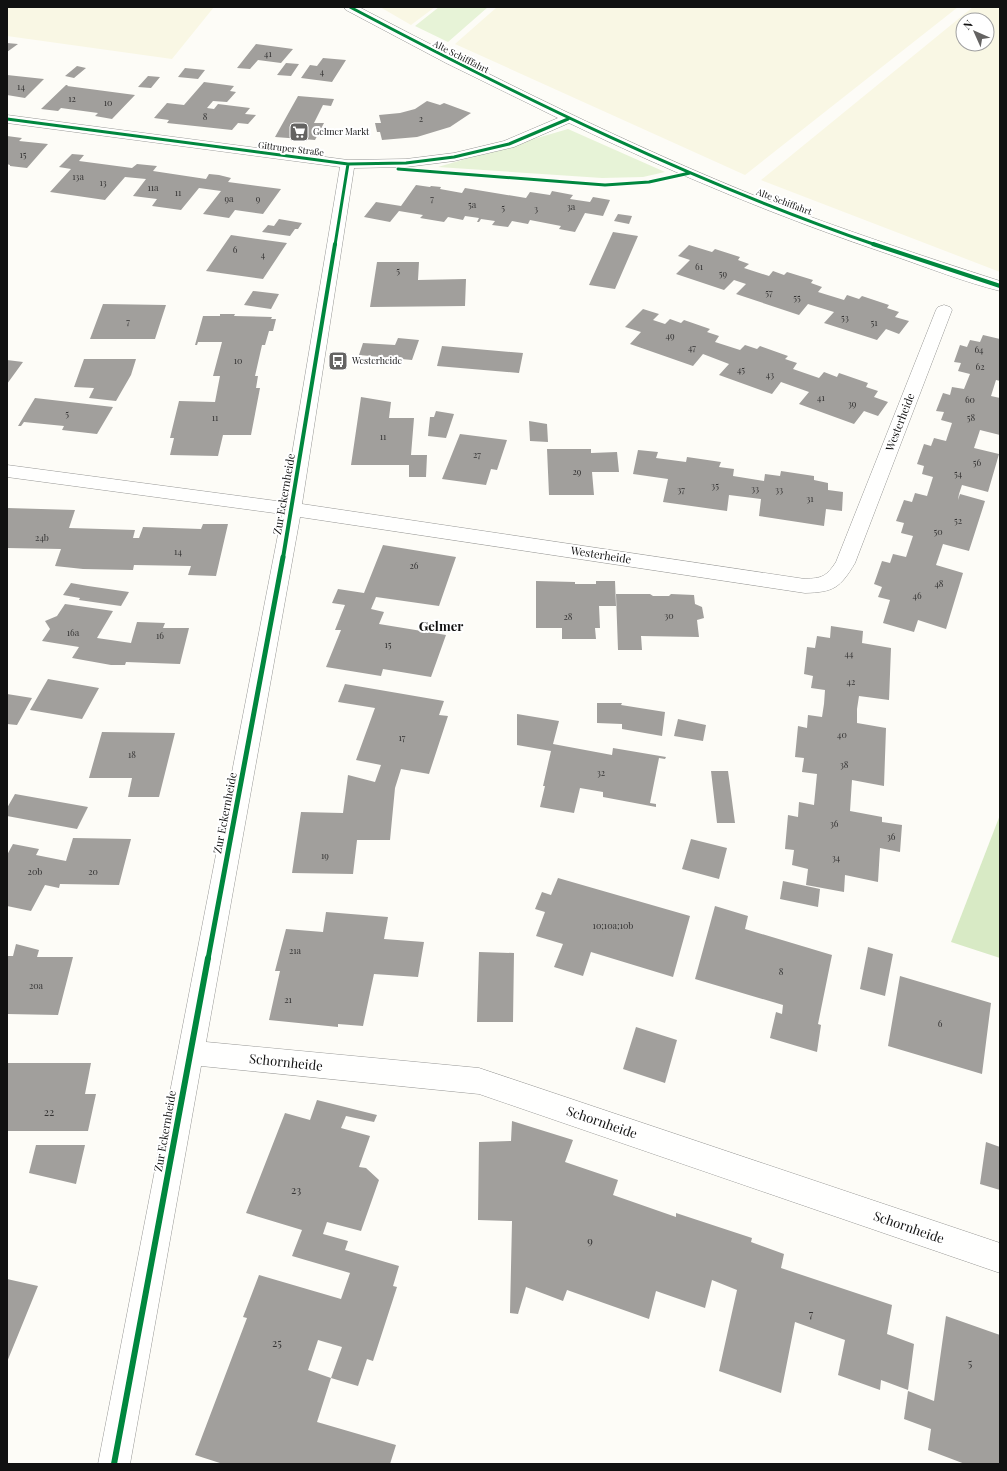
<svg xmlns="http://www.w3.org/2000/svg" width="1007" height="1471" font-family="'Playfair Display',serif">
<rect width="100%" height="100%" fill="#fdfcf7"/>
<path fill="#f9f7e4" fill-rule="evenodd" d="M7,7H214L172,59L7,36Z
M380,7H435L411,25Z
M497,7H958L745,175L455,44Z
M973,7H1000V272L761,180ZM963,20H987V44H963Z"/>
<path fill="#e7f3d7" d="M439,7H488L448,42L415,26Z
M568,129L665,172L643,177L602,178L438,167Z"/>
<path fill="#d8eac5" d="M1000,815V958L951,942Z"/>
<path fill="#a19f9c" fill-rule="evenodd" d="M7,43L18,44L7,52Z
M256,44L293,49L281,63L258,60L250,69L237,68Z
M323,58L346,60L332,82L301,78L310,65L317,66Z
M286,63L299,64L291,76L277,75Z
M77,66L86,68L74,78L65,76Z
M185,68L205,70L198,79L178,77Z
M7,75L44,79L25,98L7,95Z
M148,76L160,77L151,88L138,87Z
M204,82L234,86L230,91L236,92L227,102L213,101L207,108L214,109L218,104L250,108L245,114L256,115L248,124L238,123L232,130L167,123L169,120L154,118L167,103L184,105Z
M66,85H68L67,86L135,95L112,119L95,116L98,113L61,108L58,111L41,109Z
M298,96L334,99L331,106L323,105L314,123H324L315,140L275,137Z
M427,101L440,105L444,103L471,113L450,127L417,137L382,140L380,132H377L375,123H381L379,115L400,113L415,109Z
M7,136L22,138L19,141L48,144L27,168L10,166V165L7,164Z
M72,154L84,155L79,161L132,168L137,164L157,166L153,171L206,179L209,174L219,175L231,178L228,182L281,189L263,214L235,210L229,218L203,214L221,191L199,188L181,210L152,206L157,199L133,196L146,179L125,177L105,200L50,192L71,169L59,167Z
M416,185L430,187L431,186L441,187L440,189L462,193L465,188L526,198L530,192L550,195L552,191L573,195L570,199L590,202L593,197L610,200L603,216L585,213L575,232L559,229L561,226L530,220L528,224L512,221L508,227L492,225L495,221L481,219L479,222H477L479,218L465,216L463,220L448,217L444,222L420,218L423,215L399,211L390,222L364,217L376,202L401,206Z
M618,214L632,216L629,224L614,221Z
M279,219L302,223L298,229H295L290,236L262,232L268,225L274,226Z
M613,232L638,236L615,289L589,285Z
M231,235L258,239L287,243L263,279L206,271Z
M689,245L712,252L715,249L740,257L738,260L749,264L744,268L769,276L773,271L784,275L787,272L813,280L811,283L822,287L818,292L844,300L847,295L859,299L862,296L889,305L887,308L899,312L895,317L909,321L899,334L886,329L877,340L824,323L834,312L808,304L799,315L736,294L746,284L734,280L724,290L676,274L690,260L678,256Z
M377,262H419L418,280L466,279L465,306L370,307Z
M253,291L279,294L271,309L244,305Z
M103,304L166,305L155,339H90Z
M643,309L659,314L653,320L665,324L670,319L681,323L684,320L710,329L707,332L719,336L715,342L740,350L745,345L757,349L760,346L788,356L785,359L797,363L793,369L819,378L824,372L837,377L839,373L868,383L866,387L878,391L874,397L888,402L878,416L864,411L854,424L799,404L809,392L781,382L772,394L719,375L729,364L703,354L693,366L630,344L641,332L625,327Z
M220,314H235L234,316L272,317L271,319H276L273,331H269L265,345H262L255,376H258L256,388H260L251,435H223L218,456L170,455L174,438H170L179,401L215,402L220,376H213L222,342H198L197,345H195L203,316H220Z
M983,335L1000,339V381L996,380L991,396L1000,398V435L980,430L974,448L999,454L988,492L962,485L959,494L958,500L960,494L985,501L969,551L943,544L936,565L963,573L946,629L918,620L914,632L883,623L890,600L878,597L882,587L874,584L882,561L890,563L893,554L906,557L913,536L901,533L904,523L896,521L904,500L912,502L915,493L927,496L933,477L922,474L924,466L917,464L924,444L931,446L934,438L946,441L952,423L941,420L944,412L936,411L943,393L950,395L952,387L964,389L970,374L958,371L961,363L954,362L960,345L967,347L970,340L980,342Z
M398,338L419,340L412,360L359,355L363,343L395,345Z
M442,346L523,353L519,373L437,366Z
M84,359H136L131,375L116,401L89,398L94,388L74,387Z
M7,360L23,362L7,384Z
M361,397L391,402L389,418H414L411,455H427L426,477H409V465H351Z
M35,398L113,407L97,434L62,430L64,426L24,422L21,426H18Z
M436,411L454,414L446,438L428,436L430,417H434Z
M529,421L547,424L548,442L530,441Z
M460,434L507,440L497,470L491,469L486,485L442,479Z
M547,449H591V453L617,452L619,472H592L594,495H549Z
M638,450L658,452L656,458L686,462L687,457L721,462L719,467L734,469L733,476L764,481L765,474L780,476L781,471L814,476V480L828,483V490L843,492L842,511L826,509L824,526L759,516L761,499L729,495L727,511L663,502L668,479L633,474Z
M7,508L75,510L69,528L135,530L133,538H139L143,527L201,529L203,524H228L216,576L188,575L191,566L134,565L133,570L83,569L55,566L61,549L7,548Z
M383,545L456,557L439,606L376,597L371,609L384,612L379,624L446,635L431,677L383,669L381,676L326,667L341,630H335L345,605L332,603L338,589L364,593Z
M536,581L575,582V584H596V581H615L616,606H599L600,628H595L596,639H562V628H536Z
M71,583L88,586L129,592L121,606L79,600L80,598L63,595Z
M616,594H650L653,596H669L671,594L694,595L695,604L702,607L704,618L697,620L699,637L641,636L642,650H618Z
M65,604L113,611L97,638L131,643L137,622L165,623L163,628H189L180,664L126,662L125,665H111L72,658L79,647L42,641L50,629L45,621L57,616Z
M831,626L863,631L862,643L891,648L889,700L859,696L857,709V723L886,728L884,786L852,780L850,811L882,817V822L902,825L900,852L880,848L878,882L845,875L844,892L806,885L808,869L792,865L794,850L785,849L788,815L798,817L799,802L814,805L817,774L802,772L804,758L795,757L798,726L807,728L808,715L822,717L824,704L825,690L811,688L813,676L804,674L807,647L815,648L817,636L830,638Z
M48,679L99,688L82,719L30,710Z
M345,684L444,701L439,715L448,716L429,774L401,769L395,788L390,840H357L353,874L292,873L301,812L343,813L348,775L375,782L381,765L356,760L375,708L338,702Z
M7,694L32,698L17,725L7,724Z
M597,703H622L621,705L665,712L662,736L622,729V724L597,723Z
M517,714L559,721L553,744L612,755L613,748L666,757L665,759L659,758L650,803L656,804V807L603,797V792L580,788L574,813L540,807L545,786H543L551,751L517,745Z
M678,719L706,725L703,741L674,736Z
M102,732L175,733L159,797H128L132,778H89Z
M711,771H728L735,823H717Z
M15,794L88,807L77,829L7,816V808Z
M73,838L131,839L119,885L60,884L59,888L45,885L31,911L7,906V855L13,844L39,849L36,855L66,861Z
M691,839L727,848L719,879L682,869Z
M558,878L690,916L673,977L591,952L583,976L554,967L563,944L536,936L545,912L535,909L542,892L551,895Z
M783,881L820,889L818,907L780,899Z
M715,906L748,916L745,929L832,955L818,1024L821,1025L817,1052L770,1038L776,1012L782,1014L783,1005L695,979Z
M326,912L388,917L384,939L424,942L418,977L374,974L363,1026L338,1024V1027L269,1020L280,971H275L286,929L323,932Z
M16,944L39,950L37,957H73L58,1015L7,1014V956H13Z
M868,947L893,954L885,996L860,989Z
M479,952L514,953L513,1022H477Z
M900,976L991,1003L982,1074L888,1046Z
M636,1027L677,1040L665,1083L623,1069Z
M7,1063H91L85,1094H96L88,1131H7Z
M317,1100L377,1115L374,1122L346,1116L341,1128L370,1136L359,1167L366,1168L379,1180L361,1231L327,1222L323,1234L348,1241L345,1250L399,1266L393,1286L397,1287L373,1361L367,1359L358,1386L331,1378L317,1422L396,1445L390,1464H223L195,1455L247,1318L243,1317L259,1275L341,1299L350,1273L292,1256L302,1230L246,1213L285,1113L310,1120ZM318,1340L342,1347L331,1378L308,1370Z
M512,1121L573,1140L565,1162L618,1180L613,1195L676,1217V1213L752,1238L751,1242L784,1254L781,1268L892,1305L887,1334L914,1344L908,1390L881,1380L880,1390L838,1375L845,1340L795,1322L781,1393L719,1371L737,1290L712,1280L705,1308L656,1291L649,1319L567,1290L563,1301L526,1287L518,1314L510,1313L512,1221L478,1220L479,1142L511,1141Z
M986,1142L1000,1147V1190L980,1184Z
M36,1145H85L76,1184L29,1173Z
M7,1279L38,1286L7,1362Z
M946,1316L1000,1335V1464H965L928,1450L931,1429L904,1419L908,1391L934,1401Z"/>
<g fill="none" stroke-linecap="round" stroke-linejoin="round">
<defs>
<path id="minor" d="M344,7H359C492,77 628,145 768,201C844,230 922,256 1000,281V291C964,282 929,268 894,256C783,219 675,174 569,123L514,147L454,161L406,167L354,168L302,504L805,579C822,578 826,577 836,562L936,310L938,307L944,305L950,307L952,310L855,563C840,588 834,592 805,593L300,517L206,1042L479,1068L1000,1243V1273L479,1094L201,1066L130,1464H98L282,514L7,477V465L284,502L340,167L7,123V115L348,160L406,159L454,153L504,141L558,118L446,63L346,10Z"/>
</defs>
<use href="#minor" stroke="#979795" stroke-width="1"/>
<use href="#minor" fill="#fffffe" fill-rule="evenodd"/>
<defs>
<path id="cycleway-far3" d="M350,7C520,97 693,182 876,245
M7,119L348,164L406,163L454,157L509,144L568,119
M398,169L605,185L649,182L690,173
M335,245L348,164"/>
<path id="cycleway-far2" d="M873,244L1000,286
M283,558L335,244"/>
<path id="cycleway-far1" d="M208,959L283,557"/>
<path id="cycleway" d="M114,1464L208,958"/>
</defs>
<use href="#cycleway-far3" stroke="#fff" stroke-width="4.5"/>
<use href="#cycleway-far2" stroke="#fff" stroke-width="6"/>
<use href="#cycleway-far1" stroke="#fff" stroke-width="8"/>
<use href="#cycleway" stroke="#fff" stroke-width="9"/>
<use href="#cycleway-far3" stroke="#00873e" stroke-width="3"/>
<use href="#cycleway-far2" stroke="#00873e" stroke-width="4"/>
<use href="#cycleway-far1" stroke="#00873e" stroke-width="5"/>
<use href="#cycleway" stroke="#00873e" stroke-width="6"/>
</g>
<defs>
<symbol id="supermarket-square" viewBox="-11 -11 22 22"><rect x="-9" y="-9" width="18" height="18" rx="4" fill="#646362" stroke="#fff"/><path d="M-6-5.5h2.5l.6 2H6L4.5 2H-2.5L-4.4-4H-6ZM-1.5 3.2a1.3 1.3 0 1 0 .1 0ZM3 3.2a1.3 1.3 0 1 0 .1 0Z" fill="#fff"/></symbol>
<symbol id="bus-square" viewBox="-11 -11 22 22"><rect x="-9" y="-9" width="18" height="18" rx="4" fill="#646362" stroke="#fff"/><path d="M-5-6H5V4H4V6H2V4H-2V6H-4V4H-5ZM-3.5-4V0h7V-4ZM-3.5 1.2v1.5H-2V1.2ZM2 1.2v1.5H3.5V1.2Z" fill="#fff"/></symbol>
</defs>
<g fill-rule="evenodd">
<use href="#supermarket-square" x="288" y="121" width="22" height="22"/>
<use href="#bus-square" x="327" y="350" width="22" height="22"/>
</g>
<g text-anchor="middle" stroke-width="4" stroke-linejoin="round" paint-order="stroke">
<g font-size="9" fill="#353434">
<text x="268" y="57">41</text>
<text x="322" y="75">4</text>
<text x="21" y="90">14</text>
<text x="72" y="102">12</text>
<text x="108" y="106">10</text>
<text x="205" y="120">8</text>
<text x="421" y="122">2</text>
<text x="23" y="158">15</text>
<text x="78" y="180">13a</text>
<text x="103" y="186">13</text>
<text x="153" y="191">11a</text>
<text x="178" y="196">11</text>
<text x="229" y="202">9a</text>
<text x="258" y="202">9</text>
<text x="432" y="202">7</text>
<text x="472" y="208">5a</text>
<text x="571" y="210">3a</text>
<text x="503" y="211">5</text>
<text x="536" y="212">3</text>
<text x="235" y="253">6</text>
<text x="263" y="258">4</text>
<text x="699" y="270">61</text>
<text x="398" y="274">5</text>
<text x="723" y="277">59</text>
<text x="769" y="296">57</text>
<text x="797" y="301">55</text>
<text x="845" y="321">53</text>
<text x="128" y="325">7</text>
<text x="874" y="326">51</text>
<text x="670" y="339">49</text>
<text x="692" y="351">47</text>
<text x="979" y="353">64</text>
<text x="238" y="364">10</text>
<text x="980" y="370">62</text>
<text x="741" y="373">45</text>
<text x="770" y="378">43</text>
<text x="821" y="401">41</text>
<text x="970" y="403">60</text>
<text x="852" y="407">39</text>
<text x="67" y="417">5</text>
<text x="215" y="421">11</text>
<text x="971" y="421">58</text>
<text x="383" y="440">11</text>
<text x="477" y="458">27</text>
<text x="977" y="466">56</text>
<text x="577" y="475">29</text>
<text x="958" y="477">54</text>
<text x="715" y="489">35</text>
<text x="755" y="492">33</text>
<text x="681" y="493">37</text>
<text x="779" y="493">33</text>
<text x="810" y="502">31</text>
<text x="958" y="524">52</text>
<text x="938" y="535">50</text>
<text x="42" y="541">24b</text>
<text x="178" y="555">14</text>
<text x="414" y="569">26</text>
<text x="939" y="587">48</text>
<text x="917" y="599">46</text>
<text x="669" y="619">30</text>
<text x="568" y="620">28</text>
<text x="73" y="636">16a</text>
<text x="160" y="639">16</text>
<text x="388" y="648">15</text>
<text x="849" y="657">44</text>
<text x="851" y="685">42</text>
<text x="842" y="738">40</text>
<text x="402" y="741">17</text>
<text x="132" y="758">18</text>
<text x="844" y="768">38</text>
<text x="601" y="776">32</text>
<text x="834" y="827">36</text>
<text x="891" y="840">36</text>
<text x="325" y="859">19</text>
<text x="836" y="861">34</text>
<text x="35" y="875">20b</text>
<text x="93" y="875">20</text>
<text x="613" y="929">10;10a;10b</text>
<text x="295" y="954">21a</text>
<text x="781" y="975">8</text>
<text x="36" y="989">20a</text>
<text x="288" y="1003">21</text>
<text x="940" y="1027">6</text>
</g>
<g font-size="9" fill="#111" stroke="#fff">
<text transform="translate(461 57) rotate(27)" y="3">Alte Schifffahrt</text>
<text transform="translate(291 149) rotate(7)" y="3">Gittruper Straße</text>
<text transform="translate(784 202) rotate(21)" y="3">Alte Schiffahrt</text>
</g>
<g font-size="9" fill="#111" stroke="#fff" text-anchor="start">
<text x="313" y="135">Gelmer Markt</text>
<text x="352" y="364">Westerheide</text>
</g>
<g font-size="11" fill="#111" stroke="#fff">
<text transform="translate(900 422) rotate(-69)" y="4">Westerheide</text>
<text transform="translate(284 494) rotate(-80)" y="4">Zur Eckernheide</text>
<text transform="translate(601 555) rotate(9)" y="4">Westerheide</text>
<text transform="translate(225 813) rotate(-79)" y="4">Zur Eckernheide</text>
<text transform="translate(165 1131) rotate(-80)" y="4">Zur Eckernheide</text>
</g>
<g font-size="11" fill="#353434">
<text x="49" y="1116">22</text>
<text x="296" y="1194">23</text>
<text x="590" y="1245">9</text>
<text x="811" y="1318">7</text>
<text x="277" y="1347">25</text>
<text x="970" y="1367">5</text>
</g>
<g font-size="13" font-weight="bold" fill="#111" stroke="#fff">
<text x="441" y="631">Gelmer</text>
</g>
<g font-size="13" fill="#111" stroke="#fff">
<text transform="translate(286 1062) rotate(6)" y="5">Schornheide</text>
<text transform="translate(602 1122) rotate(19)" y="5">Schornheide</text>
<text transform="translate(909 1227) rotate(19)" y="5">Schornheide</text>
</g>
</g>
<rect width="1007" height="1471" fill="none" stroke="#111111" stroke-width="16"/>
<g transform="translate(975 32) rotate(315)"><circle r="19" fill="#ffffff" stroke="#a0a0a0"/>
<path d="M0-3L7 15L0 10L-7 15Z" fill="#646362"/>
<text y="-6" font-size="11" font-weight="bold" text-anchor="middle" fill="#111111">N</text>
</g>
</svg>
